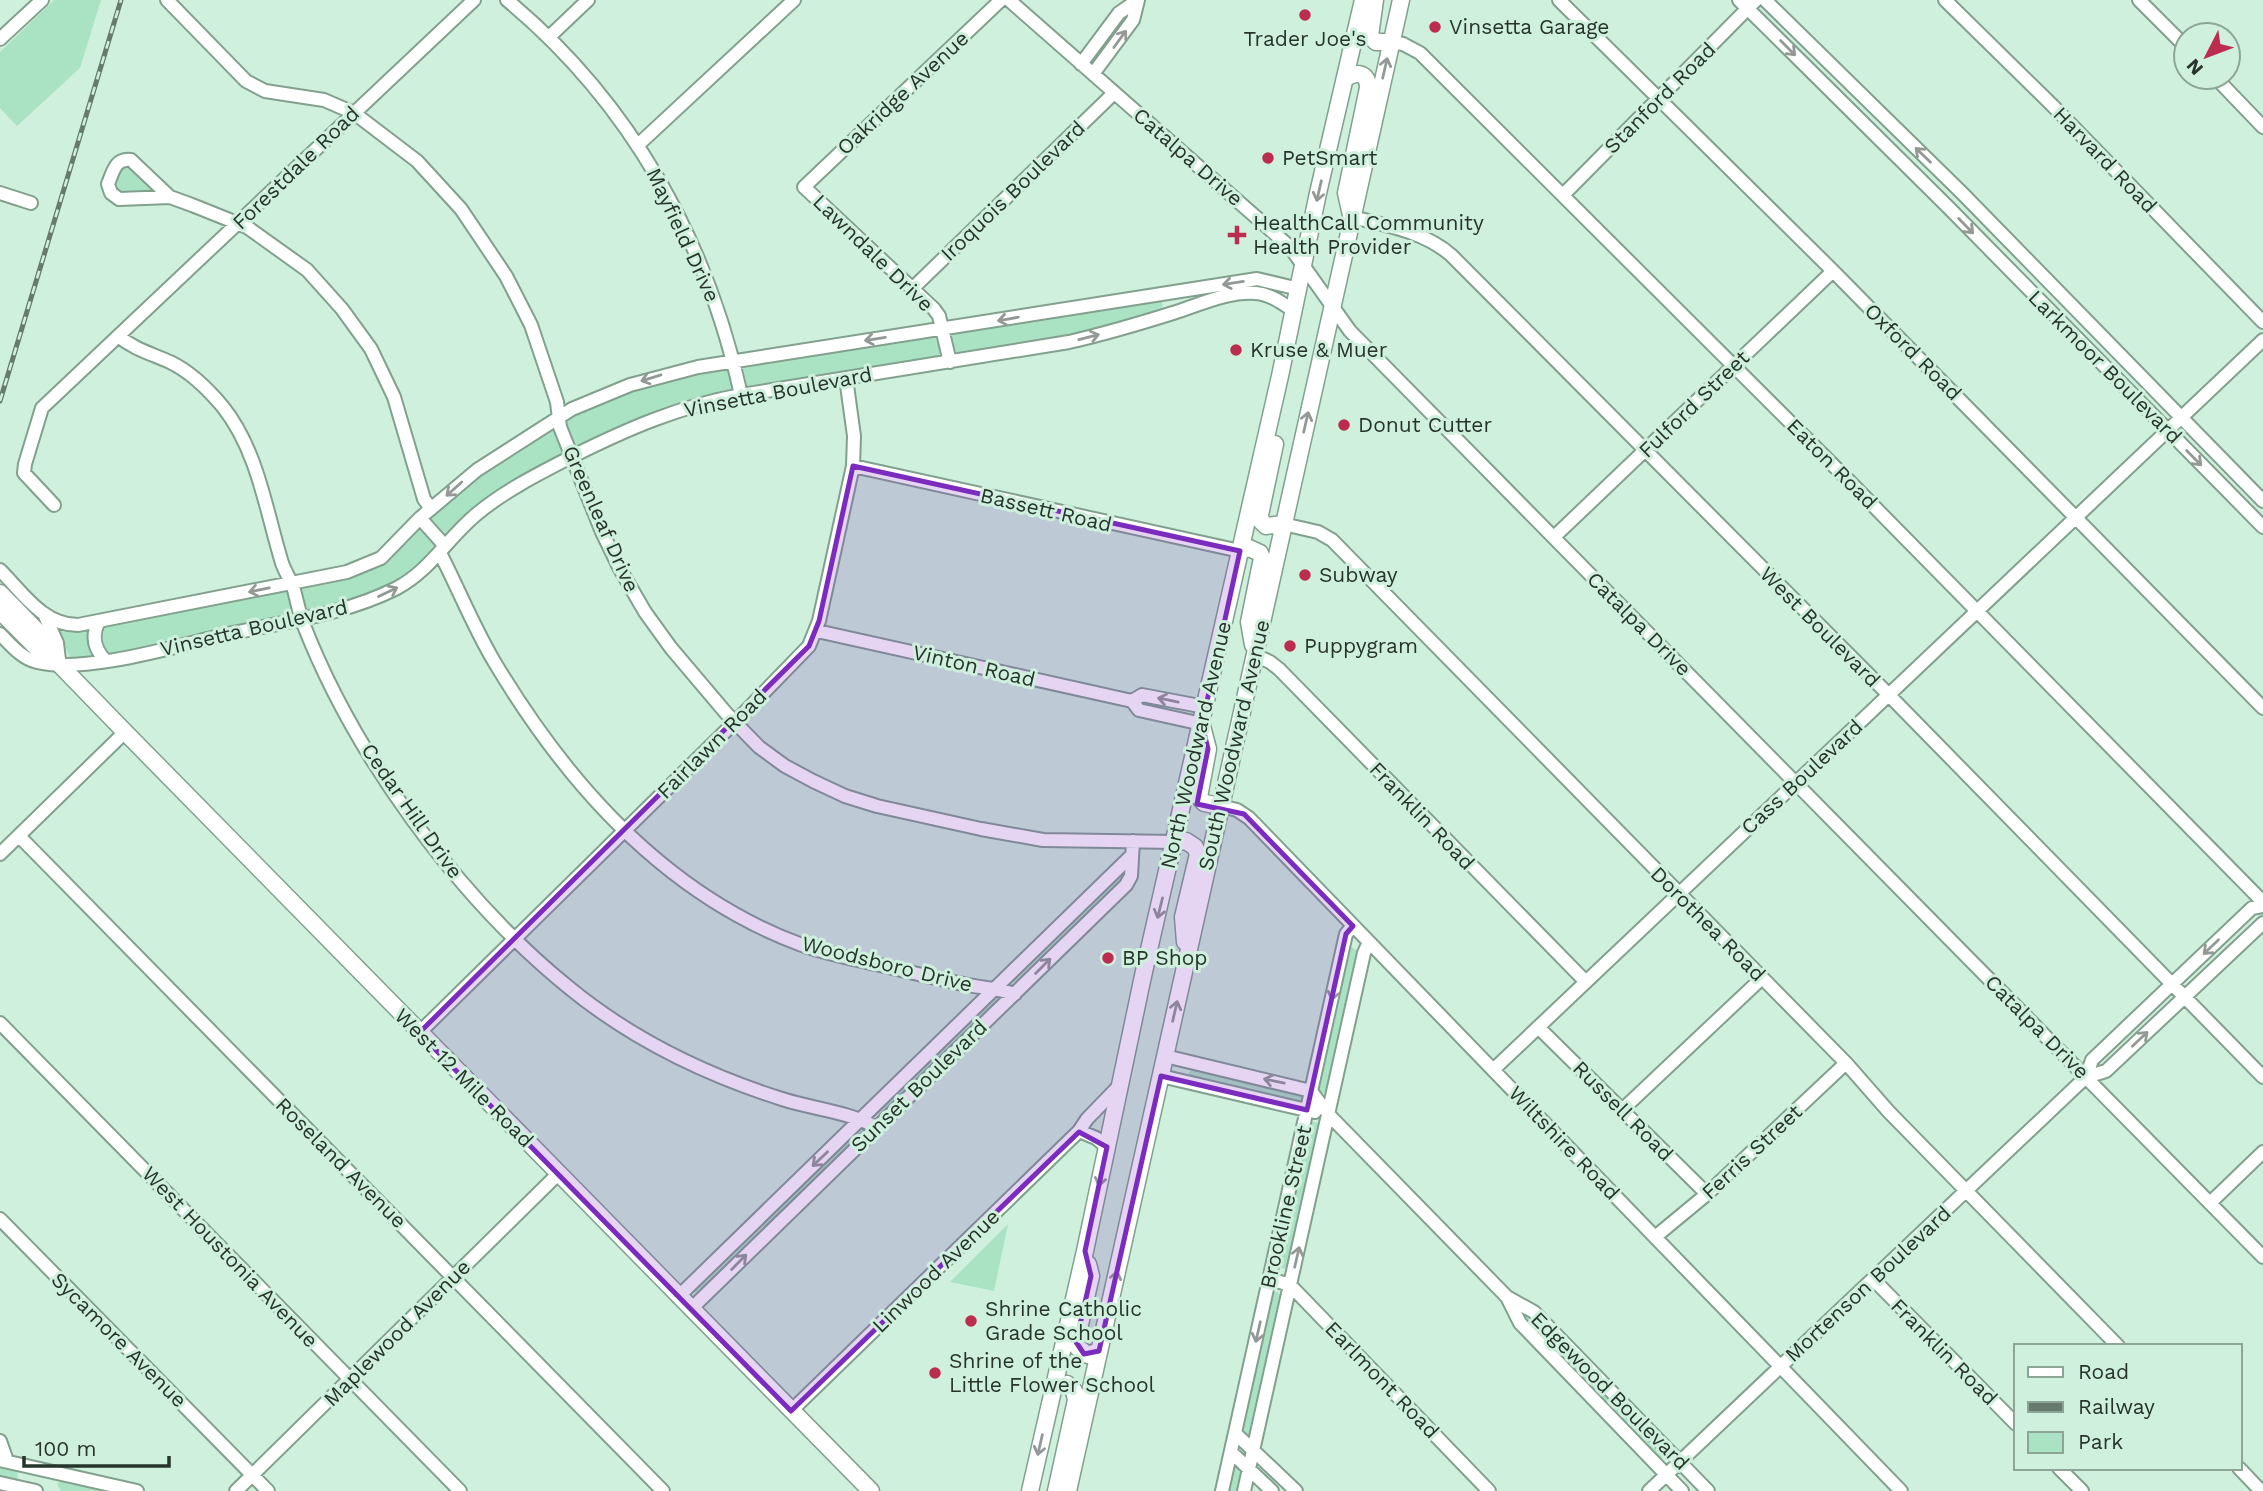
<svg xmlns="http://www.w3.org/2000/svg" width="2263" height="1491" font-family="'Work Sans',sans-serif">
<rect width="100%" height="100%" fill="#cff0dd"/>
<path fill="#aae3c3" d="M54,0H101L80,68L17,126L0,108V52Z
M126,164L158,192L122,196L114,187L119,169Z
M1160,300L1163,305L1159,311L1067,337L958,354L951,349L950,336L953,332Z
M934,335L941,351L938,357L745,389L740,367L742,365Z
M727,367L730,370L733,391L655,412L579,448H574L564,422L566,419C619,392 668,377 727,367Z
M551,428L556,431L565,455L448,536H444L428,520L429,514L486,468Z
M418,528H423L437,545C426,578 338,610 305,612L299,587L355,574Z
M289,588L295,610L289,617L115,654L104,651L98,636L104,626Z
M54,626L78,631L90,629L95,657L71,659Z
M1122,871L1125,873L1123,881L1018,982H1016L1013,977Z
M1351,947L1358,951L1327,1093H1323L1317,1088L1348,949Z
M993,995L998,996L1000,1001L879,1115L876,1111Z
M1195,1068L1301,1091L1305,1096L1302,1103L1190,1077L1188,1073Z
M1310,1122H1316L1321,1126L1288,1268L1284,1269L1278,1266Z
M859,1128L863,1134L699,1293L695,1292L693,1290Z
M1008,1224L994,1291L950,1282Z
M1273,1292H1277L1283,1297L1251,1434L1246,1435L1242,1431Z
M1524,1309L1663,1452L1665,1456L1662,1459L1659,1460L1523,1319L1521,1314Z
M0,1466L17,1470L18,1478L15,1480L0,1478Z
M1236,1468L1242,1471L1240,1491H1226L1232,1471Z
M63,1479L116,1491H61L57,1484Z"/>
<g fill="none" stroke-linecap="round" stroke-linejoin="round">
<defs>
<path id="minor" d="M167,0L246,81L265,91L324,100L354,113L417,161L461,209L506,276L531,325L557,402L560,427L602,532L620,569L645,612L671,648L726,713L759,747L785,766L813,781L845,796L877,806L981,829L1043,840L1176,842
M507,0C630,102 707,240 741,395
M1009,0L1290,247L1350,331L2263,1257
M1559,0L1833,271L2263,708
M1739,0L1948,207L2263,527
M1765,0L1962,193L2263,501
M1945,0L2053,106L2263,322
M2139,0L2186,47
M549,37L588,0
M0,39L42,0
M1391,42L1403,44L1420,53L1850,482L2263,902
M1081,64L1119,13L1138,0
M1093,74L1133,20L1138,0
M2215,77L2263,127
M639,144L794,0
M0,193L31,203
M1563,195L1756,0
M170,197L131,160C115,158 113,172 108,184L111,193L119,199L170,197L192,205L247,227L307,270L342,309L371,349L394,397L424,499L431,509
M1352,217C1388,226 1423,231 1451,255L1882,688L2263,1077
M912,289L1114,93
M118,336C134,349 152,354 170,362C191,372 208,389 223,407C258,451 266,511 282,563C285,572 291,580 294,590C297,601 299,612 303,623C354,755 458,897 567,986C631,1039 703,1074 782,1099C813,1109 846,1111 876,1127
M950,362L939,316L934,309L804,187L1001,0
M853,466L1240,551
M54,505L24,473L25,464L42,408L474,0
M420,518L445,546
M1283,524L1318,532L1332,540L1846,1063L1889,1112L2118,1346
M1554,537L1833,271
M440,553C459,590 474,628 495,663C568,785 666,895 802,945C827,954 854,959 880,965C909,972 938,979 968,985C984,988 999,989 1015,994
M0,570C23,593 43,625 78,625L347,572L381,558L420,518L477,470L572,409L630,385L698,367L1257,279L1299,289
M45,616L57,643L59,660
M99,621C91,636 94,649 106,661
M817,631L1132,701L1139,710L1202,724
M0,634C11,645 21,658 37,662C84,674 176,646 224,635C282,622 344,615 397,588C431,570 448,537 478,513C506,490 540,473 573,456C627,429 680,406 741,395L1069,342C1104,334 1138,324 1173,313C1199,305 1227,291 1256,293C1270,294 1282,303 1294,311
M1255,655L1270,662L1279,669L1586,982
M1132,701L1142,695L1205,707
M1221,806L1237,810L1249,818L1901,1491
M19,836L663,1491
M0,854L125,732
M0,1023L460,1491
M1538,1027L1707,1194
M419,1033L744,713L809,646L819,621L853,466L854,436L846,378
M1165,1056L1311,1091L1329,1115L1507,1297L1534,1312L1708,1491
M1493,1070L2263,340
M1161,1076L1315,1112
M2086,1077L2106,1071L2263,923
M1622,1110L1762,978
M1079,1131L1096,1138L1107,1147
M2210,1203L2263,1152
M0,1219L268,1491
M1655,1237L1707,1194L1846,1063
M1270,1279L1290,1285L1489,1491
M1873,1279L2016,1424
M678,1297L1132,855
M1507,1297L1520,1323L1682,1491
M691,1309L1126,885L1131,876L1133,841
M791,1411L1079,1131L1087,1119L1119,1086
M1236,1434L1296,1491
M0,1441L7,1461
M1231,1452L1272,1491
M0,1460L137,1491
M2059,1468L2082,1491
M2239,1468L2261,1491
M0,1483L36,1491
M236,1491L558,1174
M1222,1491L1346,934L1353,926
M1244,1491L1364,953L1369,942
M1649,1491L2086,1077L2092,1060L2252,908L2263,906"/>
<path id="major" d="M1375,0L1370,36L1376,42H1391
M1346,78C1357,71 1368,73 1368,88L1346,193L1351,215
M1275,444L1260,515L1261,521L1266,526L1283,524
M1240,551L1249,548L1260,553L1262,558L1249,622L1253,645
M0,593L46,640L59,664L125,732L871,1491
M0,611L42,653L54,661
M1202,726L1208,749L1199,797L1204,803L1221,806
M1176,842L1186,841L1195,847L1198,854L1183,917L1185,942
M1088,1264L1091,1276L1076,1342L1077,1347L1088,1355L1099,1351
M1053,1387L1067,1384L1074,1391L1076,1400L1056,1491
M1030,1491L1085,1251L1143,976L1280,376L1318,193L1363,0
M1068,1491L1401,0"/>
</defs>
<use href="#minor" stroke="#81a08e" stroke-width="16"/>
<use href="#major" stroke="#81a08e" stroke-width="19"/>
<use href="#minor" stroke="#fff" stroke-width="12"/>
<use href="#major" stroke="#fff" stroke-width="16"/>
<defs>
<path id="rail" d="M0,401L121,0"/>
</defs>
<use href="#rail" stroke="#667a6e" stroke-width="5"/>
<use href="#rail" stroke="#cff0dd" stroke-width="2.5" stroke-dasharray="8" stroke-linecap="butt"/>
</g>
<defs><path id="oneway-shaft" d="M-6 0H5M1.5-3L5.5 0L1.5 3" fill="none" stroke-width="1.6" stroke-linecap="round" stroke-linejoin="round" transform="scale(1.75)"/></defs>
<g stroke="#939a96">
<use href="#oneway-shaft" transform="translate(1120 39) rotate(-54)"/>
<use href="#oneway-shaft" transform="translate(1788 48) rotate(45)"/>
<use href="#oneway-shaft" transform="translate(1385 68) rotate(-77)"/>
<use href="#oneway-shaft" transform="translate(1923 155) rotate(-136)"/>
<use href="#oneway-shaft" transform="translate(1319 191) rotate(103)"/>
<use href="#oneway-shaft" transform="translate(1966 226) rotate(46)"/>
<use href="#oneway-shaft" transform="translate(1233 283) rotate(171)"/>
<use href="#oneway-shaft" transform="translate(1008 319) rotate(170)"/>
<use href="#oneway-shaft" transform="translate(1089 337) rotate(-14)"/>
<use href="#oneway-shaft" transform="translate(875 339) rotate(171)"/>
<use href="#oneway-shaft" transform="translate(651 378) rotate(163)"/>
<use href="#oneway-shaft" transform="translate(1306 422) rotate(-77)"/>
<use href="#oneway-shaft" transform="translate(2194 458) rotate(45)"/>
<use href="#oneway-shaft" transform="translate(454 489) rotate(138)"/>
<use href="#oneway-shaft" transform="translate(259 590) rotate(169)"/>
<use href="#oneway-shaft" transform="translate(388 592) rotate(-25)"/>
<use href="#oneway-shaft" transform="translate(1168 700) rotate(-168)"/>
<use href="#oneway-shaft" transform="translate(1160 908) rotate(104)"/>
<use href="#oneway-shaft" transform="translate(2211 947) rotate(136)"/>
<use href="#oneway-shaft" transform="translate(1043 966) rotate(-45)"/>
<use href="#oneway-shaft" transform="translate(1334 990) rotate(103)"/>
<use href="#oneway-shaft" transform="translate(1175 1011) rotate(-77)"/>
<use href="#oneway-shaft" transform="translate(2140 1039) rotate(-43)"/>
<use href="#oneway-shaft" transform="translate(1274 1081) rotate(-168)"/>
<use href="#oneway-shaft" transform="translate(820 1159) rotate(136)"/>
<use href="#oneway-shaft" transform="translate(1101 1176) rotate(102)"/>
<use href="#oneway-shaft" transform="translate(1297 1257) rotate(-77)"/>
<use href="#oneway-shaft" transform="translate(739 1262) rotate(-45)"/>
<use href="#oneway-shaft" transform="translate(1115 1281) rotate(-77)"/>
<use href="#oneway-shaft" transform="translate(1258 1332) rotate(103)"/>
<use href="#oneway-shaft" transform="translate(1040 1445) rotate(103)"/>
</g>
<path fill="#7b2cbf" fill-opacity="0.2" stroke="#7b2cbf" stroke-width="5" stroke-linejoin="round" d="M853,466L1240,551L1202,724L1208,749L1197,804L1244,814L1353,926L1346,934L1307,1110L1161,1076L1099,1351L1084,1354L1076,1342L1091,1276L1085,1251L1107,1147L1079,1132L791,1411L419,1033L809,646L819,621Z"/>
<g fill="#bc2c4f" stroke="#cff0dd" stroke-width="2.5">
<circle cx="1305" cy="15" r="7"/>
<circle cx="1435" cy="27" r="7"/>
<circle cx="1268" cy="158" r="7"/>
<path d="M1233.5 224.5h7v7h7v7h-7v7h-7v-7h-7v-7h7z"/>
<circle cx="1236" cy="350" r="7"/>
<circle cx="1344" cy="425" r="7"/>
<circle cx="1305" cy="575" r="7"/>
<circle cx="1290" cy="646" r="7"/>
<circle cx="1108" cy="958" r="7"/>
<circle cx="971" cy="1321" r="7"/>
<circle cx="935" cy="1373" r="7"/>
</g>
<g text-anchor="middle" stroke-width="6" stroke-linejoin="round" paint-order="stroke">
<g font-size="21" fill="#27342c" stroke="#cff0dd" text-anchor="start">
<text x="1449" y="34">Vinsetta Garage</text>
<text x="1305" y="46" text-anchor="middle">Trader Joe's</text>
<text x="1282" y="165">PetSmart</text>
<text x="1253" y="230">HealthCall Community<tspan x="1253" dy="24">Health Provider</tspan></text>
<text x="1250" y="357">Kruse &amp; Muer</text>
<text x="1358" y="432">Donut Cutter</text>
<text x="1319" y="582">Subway</text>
<text x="1304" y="653">Puppygram</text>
<text x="1122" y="965">BP Shop</text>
<text x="985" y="1316">Shrine Catholic<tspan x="985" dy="24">Grade School</tspan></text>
<text x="949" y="1368">Shrine of the<tspan x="949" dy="24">Little Flower School</tspan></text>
</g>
<g font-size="21" fill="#27342c" stroke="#cff0dd">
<text transform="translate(903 93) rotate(-43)" y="7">Oakridge Avenue</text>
<text transform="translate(1660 98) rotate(-45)" y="7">Stanford Road</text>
<text transform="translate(1188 157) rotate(41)" y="7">Catalpa Drive</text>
<text transform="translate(2105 160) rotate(46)" y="7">Harvard Road</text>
<text transform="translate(296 168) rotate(-44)" y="7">Forestdale Road</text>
<text transform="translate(1013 191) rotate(-44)" y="7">Iroquois Boulevard</text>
<text transform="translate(683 235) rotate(65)" y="7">Mayfield Drive</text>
<text transform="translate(873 253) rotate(44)" y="7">Lawndale Drive</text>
<text transform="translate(1913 352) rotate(45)" y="7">Oxford Road</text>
<text transform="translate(2105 367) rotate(45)" y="7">Larkmoor Boulevard</text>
<text transform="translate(778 392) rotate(-11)" y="7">Vinsetta Boulevard</text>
<text transform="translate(1694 404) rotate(-44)" y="7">Fulford Street</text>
<text transform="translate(1832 464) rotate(45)" y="7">Eaton Road</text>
<text transform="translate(1046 510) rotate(13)" y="7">Bassett Road</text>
<text transform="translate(601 519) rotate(66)" y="7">Greenleaf Drive</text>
<text transform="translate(1639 624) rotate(45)" y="7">Catalpa Drive</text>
<text transform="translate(1820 627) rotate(45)" y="7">West Boulevard</text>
<text transform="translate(254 628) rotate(-13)" y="7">Vinsetta Boulevard</text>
<text transform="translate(974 666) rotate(13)" y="7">Vinton Road</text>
<text transform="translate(712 744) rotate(-45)" y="7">Fairlawn Road</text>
<text transform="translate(1196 745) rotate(-77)" y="7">North Woodward Avenue</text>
<text transform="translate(1234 745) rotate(-77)" y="7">South Woodward Avenue</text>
<text transform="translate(1802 777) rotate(-43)" y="7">Cass Boulevard</text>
<text transform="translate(412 811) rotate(55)" y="7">Cedar Hill Drive</text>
<text transform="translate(1422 816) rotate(46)" y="7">Franklin Road</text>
<text transform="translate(1708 924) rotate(45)" y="7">Dorothea Road</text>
<text transform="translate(887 964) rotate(14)" y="7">Woodsboro Drive</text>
<text transform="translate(2037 1027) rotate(45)" y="7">Catalpa Drive</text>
<text transform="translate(464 1078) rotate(45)" y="7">West 12 Mile Road</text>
<text transform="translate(919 1086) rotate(-44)" y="7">Sunset Boulevard</text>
<text transform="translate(1623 1111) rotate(45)" y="7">Russell Road</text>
<text transform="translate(1564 1143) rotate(46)" y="7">Wiltshire Road</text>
<text transform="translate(1752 1152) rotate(-43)" y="7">Ferris Street</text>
<text transform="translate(341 1163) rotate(45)" y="7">Roseland Avenue</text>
<text transform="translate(1286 1207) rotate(-77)" y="7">Brookline Street</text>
<text transform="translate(230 1257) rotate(46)" y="7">West Houstonia Avenue</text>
<text transform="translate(936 1271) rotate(-44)" y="7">Linwood Avenue</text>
<text transform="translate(1868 1284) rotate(-43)" y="7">Mortenson Boulevard</text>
<text transform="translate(397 1333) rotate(-45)" y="7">Maplewood Avenue</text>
<text transform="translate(119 1340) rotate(45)" y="7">Sycamore Avenue</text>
<text transform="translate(1944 1352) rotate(45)" y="7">Franklin Road</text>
<text transform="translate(1382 1380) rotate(46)" y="7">Earlmont Road</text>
<text transform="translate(1610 1391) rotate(45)" y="7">Edgewood Boulevard</text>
</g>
</g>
<rect x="2014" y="1344" width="228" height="126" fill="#cff0dd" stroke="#8ca596" stroke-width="2"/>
<rect x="2028" y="1367" width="35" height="10" fill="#ffffff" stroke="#8ca596" stroke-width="2"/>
<text x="2078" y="1379" font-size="21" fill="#27342c">Road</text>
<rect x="2028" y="1402" width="35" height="10" fill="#667a6e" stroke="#8ca596" stroke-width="2"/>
<text x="2078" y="1414" font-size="21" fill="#27342c">Railway</text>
<rect x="2028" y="1432" width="35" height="21" fill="#aae3c3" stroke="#8ca596" stroke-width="2"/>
<text x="2078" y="1449" font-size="21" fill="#27342c">Park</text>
<g transform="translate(2207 56) rotate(228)"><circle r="33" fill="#cff0dd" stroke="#8ca596" stroke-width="2"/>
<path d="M0-5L12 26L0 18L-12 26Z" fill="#bc2c4f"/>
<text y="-10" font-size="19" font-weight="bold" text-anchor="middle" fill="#27342c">N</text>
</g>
<path d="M24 1456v10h145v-10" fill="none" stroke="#27342c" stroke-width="3.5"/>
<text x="35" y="1456" font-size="21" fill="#27342c" stroke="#cff0dd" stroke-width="5" paint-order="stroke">100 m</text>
</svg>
